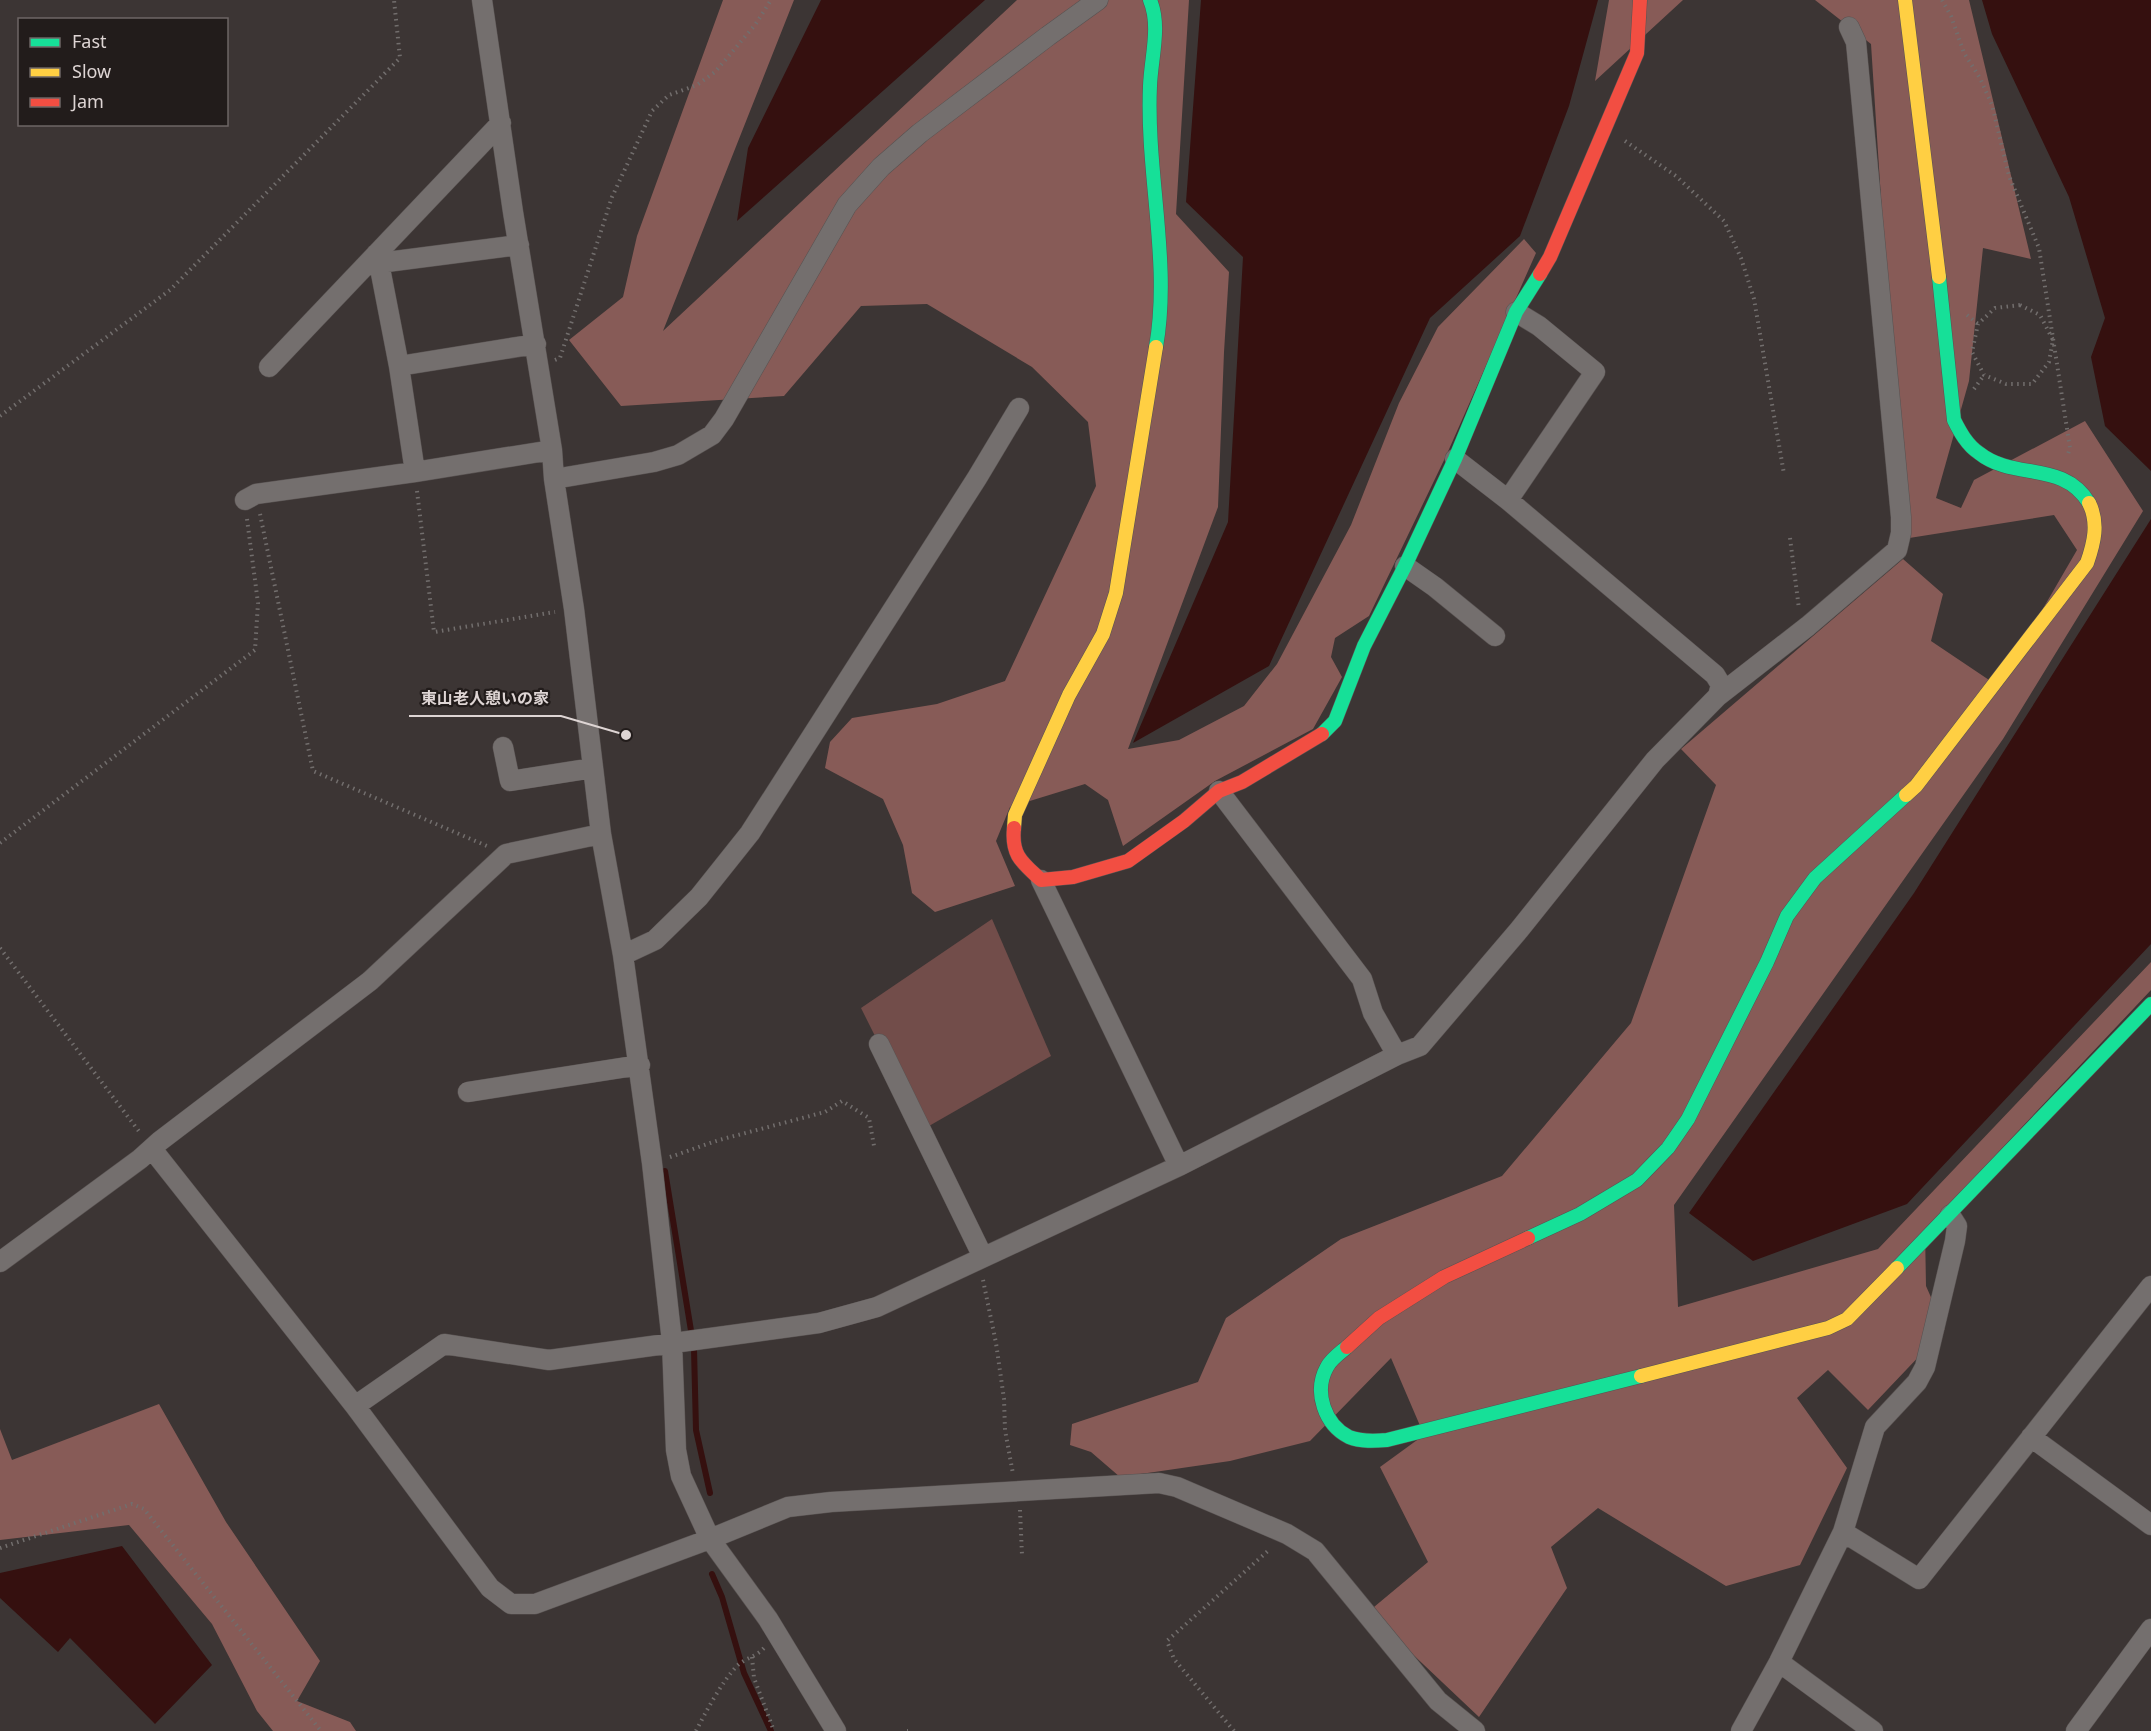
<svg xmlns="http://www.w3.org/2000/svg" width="2151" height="1731" font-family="'Noto Sans','Noto Sans JP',sans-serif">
<rect width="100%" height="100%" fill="#3c3534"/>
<path fill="#724d4a" d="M992,919L1051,1056L922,1130L861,1008Z"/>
<path fill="#875b57" d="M723,0H794L663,331L1017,0H1189L1176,214L1229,272L1224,352L1218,507L1128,749L1179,740L1244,706L1277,664L1351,525L1399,403L1438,327L1524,239L1536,253L1446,456L1369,616L1335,638L1331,657L1342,677L1313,729L1215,781L1123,846L1108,800L1085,784L1010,807L996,841L1015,886L935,912L912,893L903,845L883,799L825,768L830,742L852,718L937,704L1005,681L1096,486L1088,422L1032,367L927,304L861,306L784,396L621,406L569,340L623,297L637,236Z
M1609,0H1683L1595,81Z
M1815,0H1969L2031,259L1983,248L1969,381L1936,498L1961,508L1974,480L2085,421L2143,511L2003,739L1674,1205L1678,1307L1878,1249L2151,962V990L1925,1230L1926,1286L1945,1329L1868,1410L1828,1370L1797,1398L1847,1468L1800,1565L1726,1586L1598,1508L1551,1547L1567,1588L1479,1717L1368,1612L1428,1562L1380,1467L1424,1435L1391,1358L1310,1441L1230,1461L1120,1477L1091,1452L1070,1445L1072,1424L1198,1382L1226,1318L1341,1239L1502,1176L1631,1023L1716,785L1681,749L1903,559L1943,594L1931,641L1998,686L2077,550L2054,515L1903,539L1871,44Z
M159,1404L226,1522L320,1661L297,1701L350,1722L356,1731H273L257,1711L212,1624L129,1525L0,1540V1429L12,1460Z"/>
<path fill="#35100f" d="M821,0H985L737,221L748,148Z
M1201,0H1598L1569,106L1520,236L1430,318L1269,666L1133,743L1228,522L1243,257L1186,202Z
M1982,0H2151V471L2105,426L2091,357L2105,318L2069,197L1992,34Z
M2151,519V944L1907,1204L1753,1261L1689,1213L1914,893Z
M122,1546L212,1665L155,1724L70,1638L58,1652L0,1598V1573Z"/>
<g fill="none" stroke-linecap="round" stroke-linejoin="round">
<path stroke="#35100f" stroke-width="6" d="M665,1171L694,1349L696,1430L710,1493
M712,1574L722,1597L744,1673L771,1731"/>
<defs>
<path id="street" d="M482,0L513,212L552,450L554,479L574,609L601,834L623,955L652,1163L672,1342L676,1450L681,1476L710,1539L768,1619L836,1731
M376,254L379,263L519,245
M379,263L399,366L415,472
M399,366L536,344
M269,367L501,123
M1455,459L1508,500L1715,675L1721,685L1718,696
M554,479L654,462L678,455L712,435L724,419L847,205L881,167L920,133L1048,36L1098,0
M245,500L256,494L415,472L552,450
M1508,500L1595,372L1539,326L1516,312
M1405,566L1435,587L1495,636
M503,747L510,781L593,768
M1219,791L1362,979L1373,1013L1397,1055
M1041,880L1179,1166
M623,955L655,940L699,897L750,833L977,478L1019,408
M879,1044L983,1257
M468,1092L640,1065
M152,1149L355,1406L490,1588L511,1604H535L710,1539L788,1507L831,1502L1159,1483L1177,1487L1287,1534L1315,1551L1438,1701L1475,1731
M0,1262L140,1159L160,1141L370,981L506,854L601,834
M355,1406L444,1344L549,1360L819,1323L877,1307L1179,1166L1397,1055L1420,1046L1519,930L1655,760L1718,696L1808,626L1897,550L1901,533V517L1856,42L1849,27
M2031,1437L2151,1525
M1843,1532L1919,1579L2151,1286
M1779,1662L1873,1731
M1741,1731L1779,1662L1843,1532L1875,1427L1917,1382L1925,1367L1955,1241L1957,1226L1950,1215
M2076,1731L2151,1629"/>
<path id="fast" d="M1150,0C1161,26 1151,58 1150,86C1146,173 1171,263 1156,347
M1939,277L1954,420C1960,432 1967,445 1979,453C2014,481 2063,460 2089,503
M1322,734L1335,721L1364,646L1405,566L1455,459L1516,312L1540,274
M1528,1238L1580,1214L1637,1180L1668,1148L1688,1119L1767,962L1787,916L1815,878L1906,795
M1897,1268L2151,1004
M1347,1347C1340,1353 1331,1359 1327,1367C1313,1392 1325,1425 1349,1437C1361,1442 1375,1441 1387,1440L1641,1376"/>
<path id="slow" d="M1905,0L1939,277
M1906,795L1916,786L2087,563C2094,543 2099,523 2089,503
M1014,828L1015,815L1069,695L1103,634L1116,593L1156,347
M1641,1376L1828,1328L1847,1319L1897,1268"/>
<path id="jam" d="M1540,274L1550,257L1637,53L1640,0
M1014,828C1011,856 1023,863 1041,880L1073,877L1128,861L1184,821L1219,791L1242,782L1322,734
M1347,1347L1379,1318L1444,1277L1528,1238"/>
</defs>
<use href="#street" stroke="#585251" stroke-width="21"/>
<use href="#fast" stroke="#585251" stroke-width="15"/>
<use href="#slow" stroke="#585251" stroke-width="15"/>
<use href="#jam" stroke="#585251" stroke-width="15"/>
<path stroke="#726e6d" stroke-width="4" stroke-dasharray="1.5 4.5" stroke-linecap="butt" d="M1942,0L1951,16L1964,53L1980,78L1992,105L2009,176L2039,248L2070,448L2067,457
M1625,141L1676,176L1724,221L1741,258L1754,299L1784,474
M2020,305L2040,315L2053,340L2049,362L2032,384H2006L1984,375L1972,352L1978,324L1995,308Z
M1967,315L1978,324
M555,360L560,358L612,197L652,111L669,95L697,85L715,72L755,25L771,0
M1974,389L1984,375
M0,416L170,290L400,58L394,0
M417,491L434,632L555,612
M260,514L313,771L487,846
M1790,538L1799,609
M0,843L255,650L258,603L247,519
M0,948L141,1134
M670,1157L719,1140L825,1112L842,1101L869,1118L874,1146
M983,1280L996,1343L1004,1399L1005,1430L1013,1474
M1020,1510L1022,1555
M0,1548L132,1504L144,1509L321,1731
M752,1657L754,1678L774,1731
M696,1731C705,1713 723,1680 737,1666C745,1658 756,1657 764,1648
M907,1731H908
M1234,1731L1174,1659L1167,1641L1270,1549"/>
<use href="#street" stroke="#746f6e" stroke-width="20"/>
<use href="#fast" stroke="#16e098" stroke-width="14"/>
<use href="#slow" stroke="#ffcf43" stroke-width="14"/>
<use href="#jam" stroke="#f24e42" stroke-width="14"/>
</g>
<path fill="none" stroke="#ded5d4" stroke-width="2" d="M626 735L561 716H409"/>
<circle fill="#ded5d4" stroke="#221c1b" stroke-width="2" cx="626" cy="735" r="6"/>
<g font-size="16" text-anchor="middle" font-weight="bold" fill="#ded5d4" stroke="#221c1b" stroke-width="4.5" stroke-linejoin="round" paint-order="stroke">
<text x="485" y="704">東山老人憩いの家</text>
</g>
<rect x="18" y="18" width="210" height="108" fill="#221c1b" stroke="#6d6665" stroke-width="1.5"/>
<rect x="30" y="38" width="30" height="9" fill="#16e098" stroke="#6d6665" stroke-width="1.5"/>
<text x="72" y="48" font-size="18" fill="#ded5d4">Fast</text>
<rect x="30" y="68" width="30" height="9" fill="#ffcf43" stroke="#6d6665" stroke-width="1.5"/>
<text x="72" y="78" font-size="18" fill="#ded5d4">Slow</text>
<rect x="30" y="98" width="30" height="9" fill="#f24e42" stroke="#6d6665" stroke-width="1.5"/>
<text x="72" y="108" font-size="18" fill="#ded5d4">Jam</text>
</svg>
